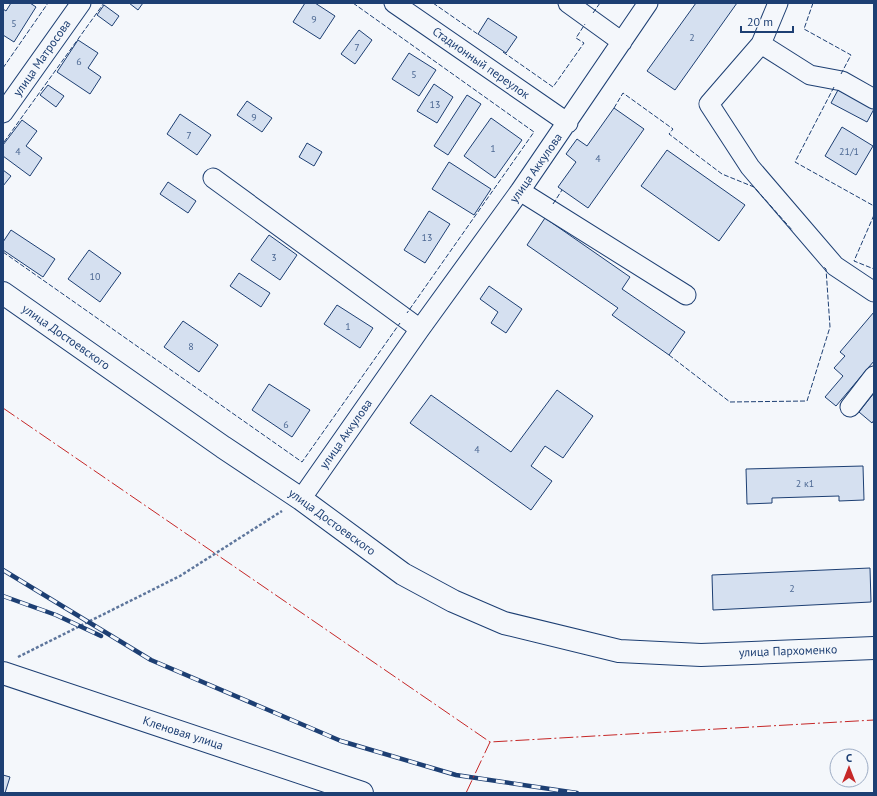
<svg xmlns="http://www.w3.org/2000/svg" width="877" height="796" font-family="'PT Sans',sans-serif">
<rect width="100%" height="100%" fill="#f4f7fb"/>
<path fill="#d5e0f0" stroke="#1d3f73" d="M11,3H30L36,7L14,42L3,35V9L6,11Z
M129,3H143L138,10Z
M305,3H315L335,16L320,39L293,22Z
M696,3H737L675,90L647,71Z
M104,5L119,16L112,26L97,15Z
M488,18L517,37L506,53L478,34Z
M359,30L372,40L355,64L341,54Z
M78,40L98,53L88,68L101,77L90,94L57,72Z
M409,53L436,70L419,96L392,79Z
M434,84L453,97L437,123L417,111Z
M48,85L64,96L56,107L40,95Z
M838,90L874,109L867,122L831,103Z
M467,95L481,104L448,155L434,146Z
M247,101L272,118L262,132L237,115Z
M614,108L644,129L588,208L558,187L576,162L566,154L577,139L587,146Z
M180,114L211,135L197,155L167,134Z
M491,118L522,140L495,178L464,156Z
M22,120L37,131L26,146L42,158L30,176L3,156V145Z
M842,127L873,146L856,175L825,156Z
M307,143L322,152L314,166L299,157Z
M667,150L745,205L719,241L641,186Z
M449,162L491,189L474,215L432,189Z
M3,170L11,176L3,186Z
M168,182L196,201L188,213L160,194Z
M429,211L450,224L425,263L404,250Z
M545,218L630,277L622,289L685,332L669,355L612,315L618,308L527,245Z
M11,230L55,259L43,277L3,250V242Z
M269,235L297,255L280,280L251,260Z
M89,250L121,273L100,302L68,279Z
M239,273L270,293L261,307L230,286Z
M489,286L522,309L506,333L491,323L498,312L480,299Z
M337,305L373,328L360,348L324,324Z
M874,312V361L836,406L825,397L843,376L834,368L845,356L840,352Z
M183,321L218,345L199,372L164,347Z
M269,384L310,410L292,437L252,410Z
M557,390L593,416L563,458L545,446L531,466L552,481L531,510L410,423L431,395L511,452Z
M874,393V420L872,423L859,412Z
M863,466L864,500L839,501V496L772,498V503L747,504L746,469Z
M870,568L871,602L713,610L712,575Z
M3,775L10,777L5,793H3Z"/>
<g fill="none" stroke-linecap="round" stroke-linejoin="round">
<defs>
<path id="minor" d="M394,3L568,123
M568,3L622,42
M778,3L761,44L709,104L750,167L835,266L874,292
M761,44L810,75L842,81L874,99
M3,113L81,3
M213,178L420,329
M520,191L686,295
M850,407L874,376
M301,499L420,329L520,191L648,3"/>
<path id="major" d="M3,293L223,447L301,499L403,574L453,601L504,623L619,651L701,655L874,648
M3,673L362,793"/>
</defs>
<use href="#minor" stroke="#1d3f73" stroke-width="21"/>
<use href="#major" stroke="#1d3f73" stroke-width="24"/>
<path stroke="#5e769c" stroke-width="2.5" stroke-dasharray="3 2" stroke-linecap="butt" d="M18,657L180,576L282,511"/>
<use href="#minor" stroke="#f4f7fb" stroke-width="19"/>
<use href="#major" stroke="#f4f7fb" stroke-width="22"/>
<defs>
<path id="rail" d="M3,570L151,660L341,741L456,775L577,793
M3,596L56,615L101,636"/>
</defs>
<use href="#rail" stroke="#1d3f73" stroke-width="4.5"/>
<use href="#rail" stroke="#f4f7fb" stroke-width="3" stroke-dasharray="9" stroke-linecap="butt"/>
<path stroke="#1d3f73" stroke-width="1" stroke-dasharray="5 2" stroke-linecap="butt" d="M353,3L534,132L407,313
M433,3L479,35
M813,3L804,29L851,55L841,74
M593,13L600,3
M503,52L553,87L584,43L576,38L585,24
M3,68L48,3
M834,87L795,162L874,206
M614,108L623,93L673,129L669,134L722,174L754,187L793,231
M4,142L104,3
M553,204L562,190
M874,215L854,261L874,269
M3,252L302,462L400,323
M669,355L730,402L807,401L830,327L826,269L824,267"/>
<path stroke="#c62828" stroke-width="1" stroke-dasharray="14 3 2 3" stroke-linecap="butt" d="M3,408L490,742L874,720
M466,793L490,742"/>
</g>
<g text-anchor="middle" stroke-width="3" stroke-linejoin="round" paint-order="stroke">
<g font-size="10" fill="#4b6792">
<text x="314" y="23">9</text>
<text x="14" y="27">5</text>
<text x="692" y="41">2</text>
<text x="357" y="51">7</text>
<text x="79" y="65">6</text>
<text x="414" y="78">5</text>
<text x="435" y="108">13</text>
<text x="254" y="121">9</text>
<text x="189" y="139">7</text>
<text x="493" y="152">1</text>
<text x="18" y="155">4</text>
<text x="849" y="155">21/1</text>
<text x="598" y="162">4</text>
<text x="427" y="241">13</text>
<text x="274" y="261">3</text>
<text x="95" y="280">10</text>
<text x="348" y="330">1</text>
<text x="191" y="350">8</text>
<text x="286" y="428">6</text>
<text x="477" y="453">4</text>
<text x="805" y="487">2 к1</text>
<text x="792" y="592">2</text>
</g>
<g font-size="12" fill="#1d3f73" stroke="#f4f7fb">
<text transform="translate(42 58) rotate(-55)" y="4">улица Матросова</text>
<text transform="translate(481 63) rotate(35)" y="4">Стадионный переулок</text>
<text transform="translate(536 168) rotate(-55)" y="4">улица Аккулова</text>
<text transform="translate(66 337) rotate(35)" y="4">улица Достоевского</text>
<text transform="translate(346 434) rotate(-55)" y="4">улица Аккулова</text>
<text transform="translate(332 522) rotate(36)" y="4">улица Достоевского</text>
<text transform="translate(788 651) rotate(-2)" y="4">улица Пархоменко</text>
<text transform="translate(183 733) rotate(18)" y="4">Кленовая улица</text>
</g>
</g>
<rect width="877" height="796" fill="none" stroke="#1d3f73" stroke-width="8"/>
<g transform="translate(849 768)"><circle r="19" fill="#f4f7fb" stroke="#9eadc5"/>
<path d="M0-3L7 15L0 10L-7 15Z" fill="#c62828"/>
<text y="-6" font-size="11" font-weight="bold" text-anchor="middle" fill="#1d3f73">С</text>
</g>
<path d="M741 26v6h52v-6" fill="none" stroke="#1d3f73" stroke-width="2"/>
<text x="747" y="26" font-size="12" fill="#1d3f73" stroke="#f4f7fb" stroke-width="3" paint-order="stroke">20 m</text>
</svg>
